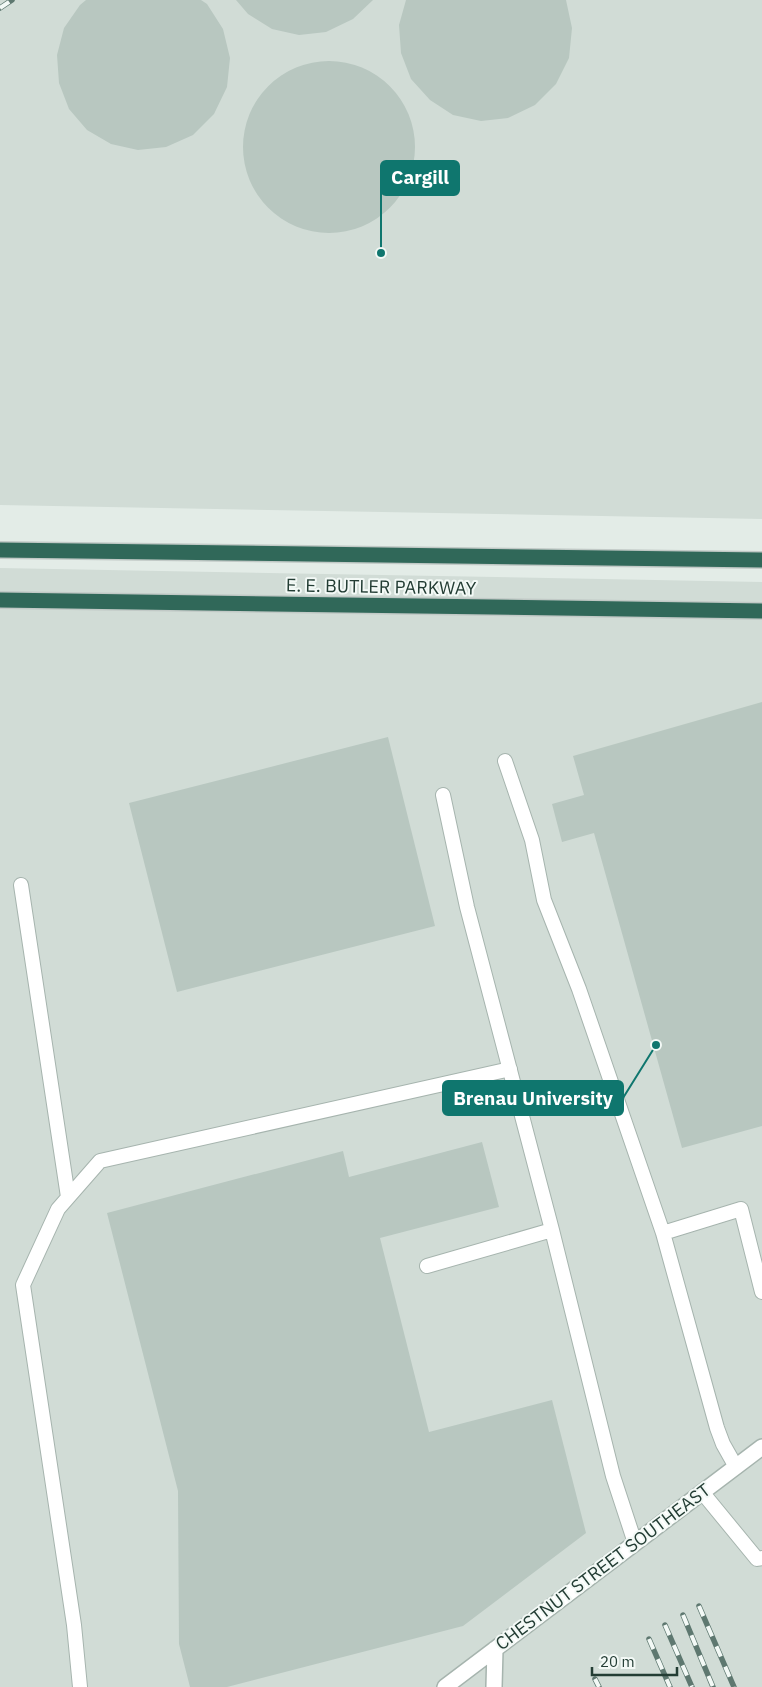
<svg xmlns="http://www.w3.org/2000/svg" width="762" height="1687" font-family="'IBM Plex Sans',sans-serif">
<rect width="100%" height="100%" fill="#e3ece7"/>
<path fill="#d1dcd6" d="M0,0H762V519L0,505Z
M0,568L762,582V1687H0Z"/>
<path fill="#b8c7c0" d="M86,0H201L207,4L223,29L230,58L227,87L214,114L193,135L166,147L138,150L111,144L87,130L69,109L59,83L57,55L64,28L80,5Z
M236,0H373L353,19L326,32L299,35L272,29L248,14Z
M406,0H566L572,28L569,58L556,84L535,105L508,118L481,121L453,115L430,100L411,79L401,53L399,25Z
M243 147a86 86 0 1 1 172 0a86 86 0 1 1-172 0Z
M762,702V1126L682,1148L594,833L562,842L552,804L584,795L573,756Z
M388,737L435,926L177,992L129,803Z
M482,1142L499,1207L380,1238L429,1432L552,1400L586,1533L463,1626L227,1687H190L179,1644L178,1491L107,1213L343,1151L349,1177Z"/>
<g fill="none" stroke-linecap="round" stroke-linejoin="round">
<defs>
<path id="lane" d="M505,761L532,840L544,900L579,989L663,1233
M443,795L467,907L552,1230L613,1476L635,1543
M21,885L68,1197
M427,1266L552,1230
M736,1467L723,1444L717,1428L663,1233L741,1209L762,1292
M702,1492L757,1559L762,1558
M80,1687L74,1625L23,1285L58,1209L100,1161L510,1069"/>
<path id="street" d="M445,1687L762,1447
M494,1687L495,1649"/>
<path id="highway" d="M0,550L762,560
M0,600L762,611"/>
</defs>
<use href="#lane" stroke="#a6b4ae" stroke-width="16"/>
<use href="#street" stroke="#a6b4ae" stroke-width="18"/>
<use href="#highway" stroke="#c1c9c6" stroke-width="18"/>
<use href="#lane" stroke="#fff" stroke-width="14"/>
<use href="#street" stroke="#fff" stroke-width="15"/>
<use href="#highway" stroke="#306859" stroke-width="15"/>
<defs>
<path id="rail" d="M0,8L12,0
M699,1606L734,1687
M683,1615L713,1687
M665,1625L692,1687
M649,1639L670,1687
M595,1679L599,1687"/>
</defs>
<use href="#rail" stroke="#5e7870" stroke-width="5.5"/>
<use href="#rail" stroke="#f3f9f6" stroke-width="4" stroke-dasharray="11" stroke-linecap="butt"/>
</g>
<g text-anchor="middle" stroke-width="4" stroke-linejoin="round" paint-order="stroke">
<g font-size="18" fill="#233d34" stroke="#f3f9f6">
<text transform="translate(381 587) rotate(1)" y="6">E. E. BUTLER PARKWAY</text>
<text transform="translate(603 1567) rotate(-37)" y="6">CHESTNUT STREET SOUTHEAST</text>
</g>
</g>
<path fill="none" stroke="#0f766e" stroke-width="2" d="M381 253L381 178M656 1045L623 1098"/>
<g fill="#0f766e" stroke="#f3f9f6" stroke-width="2">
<circle cx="381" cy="253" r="5"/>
<circle cx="656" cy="1045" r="5"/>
</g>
<g fill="#0f766e" stroke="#0f766e" stroke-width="2">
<rect x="381" y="161" width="78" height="34" rx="5"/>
<rect x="443" y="1081" width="180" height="34" rx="5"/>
</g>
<g font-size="19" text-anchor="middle" font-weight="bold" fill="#fff">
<text x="420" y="184">Cargill</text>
<text x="533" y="1105">Brenau University</text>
</g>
<path d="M592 1667v8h85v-8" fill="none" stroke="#233d34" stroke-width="2.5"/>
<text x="600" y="1667" font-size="15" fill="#233d34" stroke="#f3f9f6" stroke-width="4" paint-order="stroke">20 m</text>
</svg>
